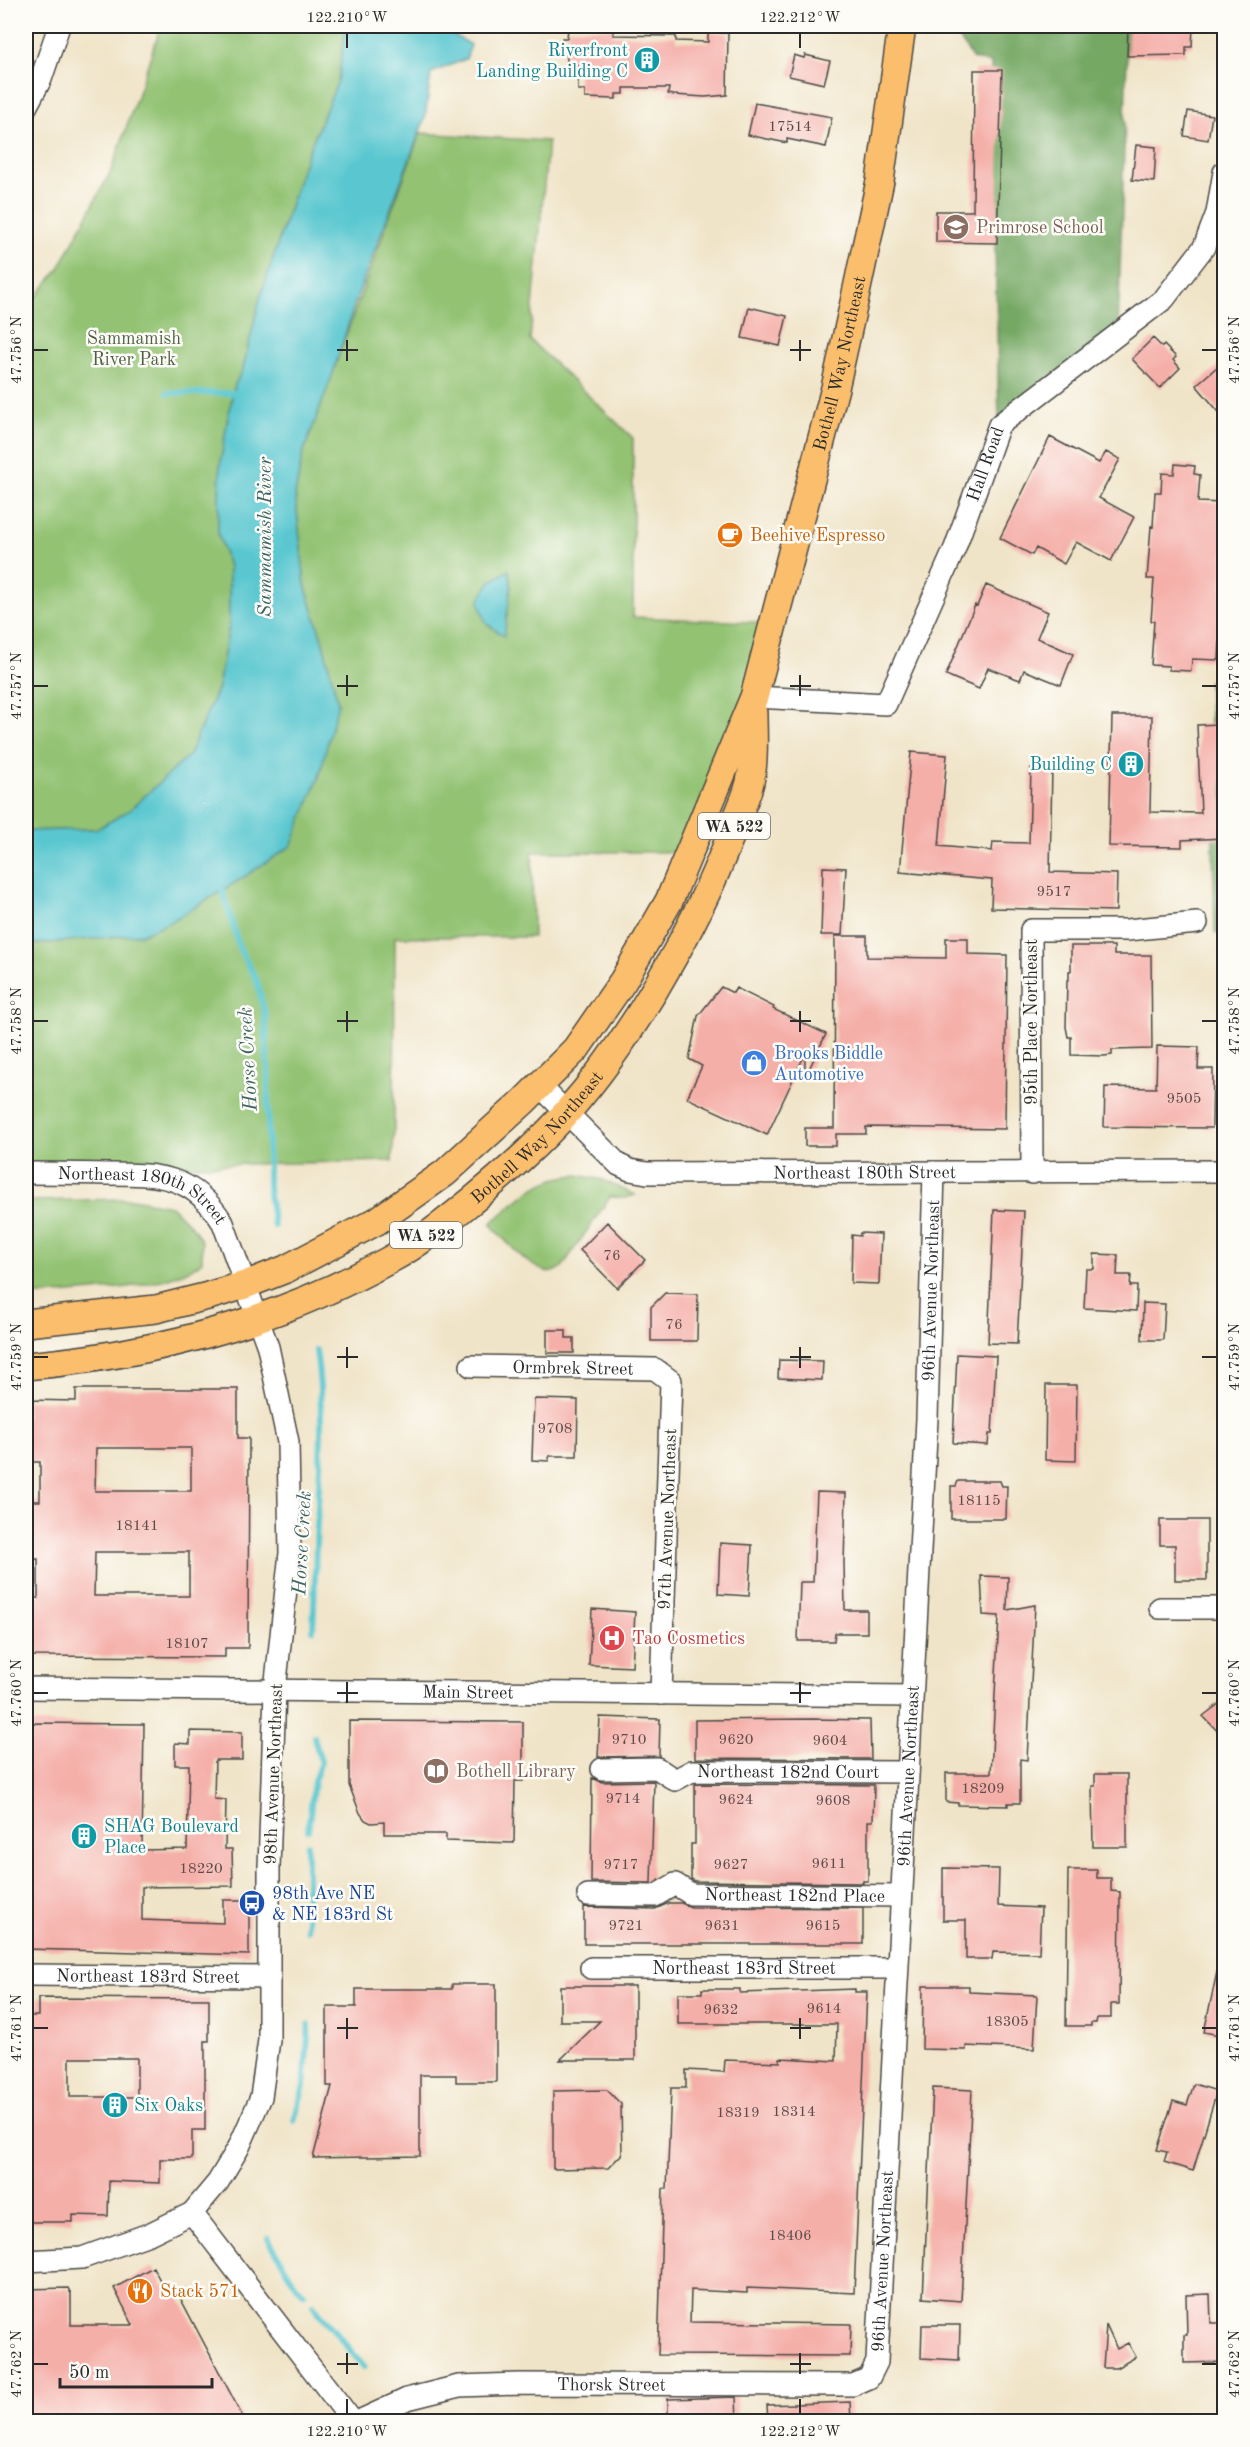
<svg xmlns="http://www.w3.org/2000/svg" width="1250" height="2447" font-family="'Old Standard TT',serif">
<rect width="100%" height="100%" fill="#fdfcf7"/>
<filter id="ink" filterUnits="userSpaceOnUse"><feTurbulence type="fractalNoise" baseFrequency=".0167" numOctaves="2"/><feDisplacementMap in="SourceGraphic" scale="12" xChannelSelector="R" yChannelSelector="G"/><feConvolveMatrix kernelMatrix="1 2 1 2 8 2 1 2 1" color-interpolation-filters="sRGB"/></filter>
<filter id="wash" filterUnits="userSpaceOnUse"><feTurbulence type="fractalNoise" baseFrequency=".008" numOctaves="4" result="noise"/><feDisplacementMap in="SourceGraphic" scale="24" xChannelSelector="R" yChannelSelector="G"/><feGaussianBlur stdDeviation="1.35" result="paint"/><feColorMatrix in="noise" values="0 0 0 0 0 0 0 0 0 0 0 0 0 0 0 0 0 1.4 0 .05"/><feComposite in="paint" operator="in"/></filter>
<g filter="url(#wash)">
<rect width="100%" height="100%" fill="#f0e4c8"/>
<path fill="#92c272" stroke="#5e764e" stroke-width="1.5" d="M161,26H346L338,81L307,155L260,298L243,369L235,385L229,411L220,467L218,533L229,566V627L218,687L189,755L130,810L97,829L26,831V309L58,270L112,169Z
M420,133L548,141L530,340L633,438V617L772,623L688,852H532L533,937H395L394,1130L392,1161L162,1166H26V945L142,934L172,921L236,882L338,703L322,639L305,585L295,494L303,453Z
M578,1175L603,1180L635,1195L626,1198L610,1197L562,1267C542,1287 505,1239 490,1224C520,1199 537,1177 578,1175Z
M132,1199L171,1206L194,1229L202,1242V1261C172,1290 68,1293 26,1296V1201Z"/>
<path fill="#75a864" stroke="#506a48" stroke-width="1.5" d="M951,26H1128L1118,335L999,425L991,63L973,59Z
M1209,681L1224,682V933H1215Z"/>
<path fill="#5ac7d0" stroke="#42797e" stroke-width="1.5" d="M346,26H443L447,31L471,45L466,59L431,73L425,118L356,300L332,376L303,453L295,494L305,585L322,639L338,703L319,777L291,846L236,882L172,921L142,934L26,945V831L97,829L130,810L189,755L218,688L229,627V566L218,533L220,467L229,411L235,385L243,369L260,298L307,155L338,81Z
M509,570L511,587L504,636L486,623L479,602L489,583Z"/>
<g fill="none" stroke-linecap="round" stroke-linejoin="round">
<path stroke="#5ac7d0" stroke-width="6" d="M167,393H239
M221,885L240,950L257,981L265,1015L268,1070V1188L274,1226
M313,1630C315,1595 315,1559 317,1524C320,1466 325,1408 316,1350
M308,1830L314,1781L321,1762L314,1737
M307,1844V1930
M294,2121L304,2086L309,2025
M268,2238L295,2284L304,2294
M313,2305L364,2367"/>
</g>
<g id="blocks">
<path fill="#f5afa9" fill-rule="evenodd" d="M1128,26L1193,27L1192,47H1186V55L1127,56Z
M568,28L613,29V35L676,36V41L708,42V32L728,33L727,95L705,97L674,95L668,94L669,88H624V94H616V99L585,98V90H578V66H567V54H562V38H567Z
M794,55L804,58L805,55L830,61L824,84L789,76Z
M974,70H1002L997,243L936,242V211H973Z
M755,103L832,117L826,147L787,139V143L748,135Z
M1188,111L1212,115L1208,140L1184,136Z
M1136,145L1156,147L1154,182L1132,180Z
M749,307L787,316L780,346L742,338Z
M1153,338L1162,347L1164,345L1176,357L1173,360L1180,368L1160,388L1132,359Z
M1224,361V418L1196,385Z
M1050,437L1099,463L1106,452L1120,459L1099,498L1134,517L1111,561L1076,542L1064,564L1036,548L1032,555L1000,538Z
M1175,464L1195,466L1194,474L1200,475L1198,502L1224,503V553L1219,660L1192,659L1191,671L1169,670V666L1151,665L1154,621H1151L1154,579H1147L1151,526L1153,527L1155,492H1161L1162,473L1174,474Z
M986,585L1048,612L1037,638L1073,654L1061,685L1024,670L1020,680L988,668L979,689L946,675L975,605L977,606Z
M1112,716H1152L1150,812L1201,813L1197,725L1220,724L1224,838L1182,840V847L1109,846Z
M911,752L947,755L939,846L992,851L993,842L1029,843L1031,768H1052L1050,872L1117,874L1116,911L991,908L992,880L900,872Z
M823,867L846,868L842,935H821Z
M835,936H867V957L946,958V938H968V954L1007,955L1005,1129L866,1127V1134H836V1146H805V1128H834Z
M1071,946H1114V955H1151L1152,1049L1112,1050V1055L1104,1056L1071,1055V1037H1068L1066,1027L1067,980H1069V971H1071Z
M721,987L733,993L736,988L774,1007L773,1009L826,1034L805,1077V1054L767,1135L687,1098L702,1066L689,1059L698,1016Z
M1157,1046L1199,1047L1198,1069H1213L1212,1128L1104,1127L1105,1087L1156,1088Z
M994,1210L1024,1211L1017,1344L988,1343Z
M607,1222L645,1260L617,1288L580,1250Z
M860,1233L881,1234L879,1284L851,1283L852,1235L860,1236Z
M1094,1254L1118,1255L1117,1275H1131L1130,1286H1137L1136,1311L1084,1308L1086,1269H1094Z
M665,1293L698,1294L697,1341H651V1307Z
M1143,1303L1165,1304L1163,1340H1142Z
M547,1330H566V1338H574V1353H547Z
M957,1354L996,1356L992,1434H989L988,1445L953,1443Z
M779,1360L823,1361L822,1380L778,1378Z
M1046,1385H1077L1076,1461L1045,1460Z
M76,1389H238V1438H249L248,1648H225V1657L26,1656V1598H38V1559H26V1501H40V1462H26V1400L76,1401ZM96,1448H191V1491H95ZM95,1552H189V1596H94Z
M534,1399L578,1400L577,1456H549V1461L532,1460Z
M958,1481H1000L1002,1486H1007L1006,1519H951V1486H956Z
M817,1492L846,1493L844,1563L845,1610H867V1633H835L834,1641H798L800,1582H813Z
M1160,1520H1207V1580H1175V1545H1160Z
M720,1543L752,1545L749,1596L718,1594Z
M981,1576L1008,1577L1007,1610L1035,1605L1027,1760L1020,1759V1803H1008V1806L958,1805V1803L946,1802V1773H991L999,1616L983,1615Z
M592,1609L635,1612L632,1667L589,1665Z
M1224,1700V1738L1203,1716Z
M600,1717L660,1719L659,1756L598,1757Z
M812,1719L870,1720L871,1759L695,1758V1720Z
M349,1721L523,1722V1781H515L514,1843L446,1841V1834H384V1822L371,1823L365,1820L360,1813L349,1785Z
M26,1723L144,1724L142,1850L187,1849L189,1765H175V1743L190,1744V1731L242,1732V1760H215L214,1799L226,1800L225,1849H232L233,1886L142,1887V1920L223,1923V1900H249V1955L26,1949Z
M1095,1774H1127V1847H1093L1092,1786H1095Z
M592,1778L602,1782L654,1781L651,1883L591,1882Z
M695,1784L874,1785L873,1821H868V1881H863V1883L695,1881L691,1879V1844H695Z
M943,1868L999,1869L998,1906L1041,1908L1039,1953L993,1952L992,1959H966V1920H943Z
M1068,1870H1097V1878H1111V1891L1120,1892L1119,2004H1111V2018H1097L1096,2023H1091V2026H1066Z
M669,1903H681L691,1907L863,1908V1944H584V1907L655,1909Z
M1217,1972H1224V2036L1204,2032Z
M452,1984H496V2082H456V2075H420V2156L313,2158L332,2086H327V2007H356V1989H452Z
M560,1986H635V2060H560L600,2021H560Z
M923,1986H969V1992L1037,1995L1034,2049L966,2046V2050L922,2049Z
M702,1989H740V1993L855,1989V1992H867L854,2293L747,2288V2293L691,2290L690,2322L851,2324L850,2356L658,2355L663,2189H667L671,2088H686V2070L724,2072L725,2060L780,2062V2058L836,2061L837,2024H678V1993H702Z
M38,1998L209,1999V2041H205V2130H192V2159H160V2183L109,2181L108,2216L73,2215V2222H26V2016H38ZM70,2058H137V2097H70Z
M1194,2084L1217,2091L1193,2171L1164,2162L1167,2152L1157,2150L1173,2101L1187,2105Z
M933,2088L972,2090L961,2301L923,2298Z
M607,2090L621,2104L622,2154L608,2168L553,2169V2091Z
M153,2267L163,2286L167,2284L172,2294L177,2292L245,2421H26V2289L68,2288L71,2294V2325H133L114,2288Z
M1210,2294L1211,2323H1224V2362L1184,2363V2335H1187L1186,2295Z
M922,2325H960L959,2360L921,2358Z
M1106,2325L1117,2349L1128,2343L1136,2357L1116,2368H1103Z
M736,2397L737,2421H668V2399Z
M850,2402L851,2421H768L767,2405Z"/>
</g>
</g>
<g filter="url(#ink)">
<use href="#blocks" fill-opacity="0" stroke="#494743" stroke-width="1.5"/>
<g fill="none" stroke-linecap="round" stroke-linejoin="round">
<defs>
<g id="minor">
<path d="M26,107L41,79L59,26"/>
<path id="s1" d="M754,697L886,704L955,548L999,425L1164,299L1204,247L1217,213L1224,172"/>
<path id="s2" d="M539,1085L619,1165L630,1170L647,1173L1224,1171"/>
<path id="s3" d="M26,1173C52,1173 78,1173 104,1174C157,1174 192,1173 223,1223L268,1347L288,1442L290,1553L275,1690L269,1868V2040L261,2097L239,2147L218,2182L192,2213L149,2234L82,2258L26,2261"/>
<path d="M1032,1173L1031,930H1127L1197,923"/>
<path id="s4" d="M471,1366L655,1369L671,1381L661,1694"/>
<path d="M1160,1608H1224"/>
<path id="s5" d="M26,1688L912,1696"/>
<path id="s6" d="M602,1769L657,1768L675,1780L692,1771L908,1772"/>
<path id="s7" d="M588,1895L655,1896L675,1884L691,1894L901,1896"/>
<path id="s8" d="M591,1968H897"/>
<path id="s9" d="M26,1975L270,1977"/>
<path d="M192,2213L353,2422"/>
<path id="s10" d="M357,2422L407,2399L459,2386L520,2384L853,2385L869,2378L877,2362L878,2341L927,1419L934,1172"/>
</g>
<g id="major">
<path id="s11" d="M26,1323L156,1309L208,1296L245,1285L286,1269L377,1221L445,1173L523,1102L576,1049L623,981L669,901L754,697L835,388L855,298L880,181L902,26"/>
<path id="s12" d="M26,1366C153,1355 279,1321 391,1259C420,1243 448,1220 474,1199C506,1172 539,1144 567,1112C607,1067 641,1015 670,963C697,916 719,869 737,818C742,805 749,791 751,777C755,757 753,734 753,713"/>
</g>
</defs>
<use href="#minor" stroke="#494743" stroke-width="24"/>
<use href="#major" stroke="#494743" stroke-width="30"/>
<use href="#minor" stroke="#fff" stroke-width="21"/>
<use href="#major" stroke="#fabe6d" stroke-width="27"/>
</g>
</g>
<path fill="none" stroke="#2b2b2b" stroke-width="2" d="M347,33V48M800,33V48M347,340V361M800,340V361M33,350H48M337,350H358M790,350H811M1202,350H1217M347,675V696M800,675V696M33,686H48M337,686H358M790,686H811M1202,686H1217M347,1011V1032M800,1011V1032M33,1021H48M337,1021H358M790,1021H811M1202,1021H1217M347,1347V1368M800,1347V1368M33,1357H48M337,1357H358M790,1357H811M1202,1357H1217M347,1682V1703M800,1682V1703M33,1693H48M337,1693H358M790,1693H811M1202,1693H1217M347,2018V2039M800,2018V2039M33,2028H48M337,2028H358M790,2028H811M1202,2028H1217M347,2353V2374M800,2353V2374M33,2364H48M337,2364H358M790,2364H811M1202,2364H1217M347,2399V2414M800,2399V2414"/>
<defs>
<symbol id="building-disc" viewBox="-11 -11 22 22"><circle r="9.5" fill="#0f9aa8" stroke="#fdfcf7"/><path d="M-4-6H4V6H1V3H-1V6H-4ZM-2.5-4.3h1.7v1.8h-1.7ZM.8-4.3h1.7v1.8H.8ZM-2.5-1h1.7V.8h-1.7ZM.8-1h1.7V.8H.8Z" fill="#fff"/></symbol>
<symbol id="school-disc" viewBox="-11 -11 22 22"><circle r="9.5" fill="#8d6e63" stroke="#fdfcf7"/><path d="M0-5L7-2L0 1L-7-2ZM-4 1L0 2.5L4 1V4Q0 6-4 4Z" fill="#fff"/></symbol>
<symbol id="cafe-disc" viewBox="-11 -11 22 22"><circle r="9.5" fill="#e8710a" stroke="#fdfcf7"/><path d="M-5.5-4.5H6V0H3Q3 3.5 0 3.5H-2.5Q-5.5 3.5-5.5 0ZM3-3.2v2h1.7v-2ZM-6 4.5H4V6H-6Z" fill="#fff"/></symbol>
<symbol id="shop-disc" viewBox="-11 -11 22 22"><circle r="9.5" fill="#3f7fe0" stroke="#fdfcf7"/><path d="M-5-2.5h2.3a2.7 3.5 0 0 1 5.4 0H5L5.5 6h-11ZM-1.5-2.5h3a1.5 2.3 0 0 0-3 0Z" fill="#fff"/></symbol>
<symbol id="hospital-disc" viewBox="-11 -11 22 22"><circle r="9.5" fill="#e0444e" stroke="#fdfcf7"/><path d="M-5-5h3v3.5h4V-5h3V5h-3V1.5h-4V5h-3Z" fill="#fff"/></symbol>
<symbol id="library-disc" viewBox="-11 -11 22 22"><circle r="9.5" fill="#8d6e63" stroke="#fdfcf7"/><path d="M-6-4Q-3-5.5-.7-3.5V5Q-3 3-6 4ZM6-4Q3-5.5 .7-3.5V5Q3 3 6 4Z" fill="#fff"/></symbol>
<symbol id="bus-disc" viewBox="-11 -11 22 22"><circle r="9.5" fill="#1a4fb4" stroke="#fdfcf7"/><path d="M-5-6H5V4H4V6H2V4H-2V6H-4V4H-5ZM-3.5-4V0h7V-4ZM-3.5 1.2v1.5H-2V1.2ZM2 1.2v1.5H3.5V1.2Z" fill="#fff"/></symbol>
<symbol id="restaurant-disc" viewBox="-11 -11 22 22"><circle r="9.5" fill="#e8710a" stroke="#fdfcf7"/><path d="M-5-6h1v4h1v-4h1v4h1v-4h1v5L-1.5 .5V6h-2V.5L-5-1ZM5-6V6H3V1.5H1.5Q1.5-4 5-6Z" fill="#fff"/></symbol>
</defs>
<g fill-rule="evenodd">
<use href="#building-disc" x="632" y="45" width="30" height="30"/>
<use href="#school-disc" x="941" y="212" width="30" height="30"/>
<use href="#cafe-disc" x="715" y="520" width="30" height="30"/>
<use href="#building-disc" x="1116" y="749" width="30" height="30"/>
<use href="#shop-disc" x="739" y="1048" width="30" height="30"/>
<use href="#hospital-disc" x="597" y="1623" width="30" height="30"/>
<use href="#library-disc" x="421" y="1756" width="30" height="30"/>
<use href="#building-disc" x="69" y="1821" width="30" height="30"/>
<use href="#bus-disc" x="237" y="1888" width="30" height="30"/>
<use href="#building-disc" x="100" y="2090" width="30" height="30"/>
<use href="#restaurant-disc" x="125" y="2276" width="30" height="30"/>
</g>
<g text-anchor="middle" stroke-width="5" stroke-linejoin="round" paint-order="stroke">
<g font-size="15" fill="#5e4c4a">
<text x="790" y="131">17514</text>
<text x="1054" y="896">9517</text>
<text x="1184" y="1103">9505</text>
<text x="612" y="1260">76</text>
<text x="674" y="1329">76</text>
<text x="555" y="1433">9708</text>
<text x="979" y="1505">18115</text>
<text x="137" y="1530">18141</text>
<text x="187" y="1648">18107</text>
<text x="629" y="1744">9710</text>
<text x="736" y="1744">9620</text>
<text x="830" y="1745">9604</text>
<text x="983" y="1793">18209</text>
<text x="623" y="1803">9714</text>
<text x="736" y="1804">9624</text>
<text x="833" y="1805">9608</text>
<text x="829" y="1868">9611</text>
<text x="621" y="1869">9717</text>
<text x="731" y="1869">9627</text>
<text x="201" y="1873">18220</text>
<text x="626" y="1930">9721</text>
<text x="722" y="1930">9631</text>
<text x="823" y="1930">9615</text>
<text x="824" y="2013">9614</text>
<text x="721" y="2014">9632</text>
<text x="1007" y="2026">18305</text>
<text x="794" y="2116">18314</text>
<text x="738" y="2117">18319</text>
<text x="790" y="2240">18406</text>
</g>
<g fill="#fdfcf7" stroke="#6a6a68" stroke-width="1.5">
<rect x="698" y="813" width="72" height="26" rx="4.5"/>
<rect x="390" y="1222" width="72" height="26" rx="4.5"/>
</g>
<g font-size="16" font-weight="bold" fill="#2b2b2b">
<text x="734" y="832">WA 522</text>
<text x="426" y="1241">WA 522</text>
</g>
<g font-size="18" fill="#0d838f" stroke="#fdfcf7" text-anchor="end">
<text x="628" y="56">Riverfront<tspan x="628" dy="21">Landing Building C</tspan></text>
<text x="1112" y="770">Building C</text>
<text x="104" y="1832" text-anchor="start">SHAG Boulevard<tspan x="104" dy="21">Place</tspan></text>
<text x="134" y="2111" text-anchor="start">Six Oaks</text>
</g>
<g font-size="18" fill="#785e54" stroke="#fdfcf7" text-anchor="start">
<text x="976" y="233">Primrose School</text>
<text x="456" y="1777">Bothell Library</text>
</g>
<g font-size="18" fill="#4f6044" stroke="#fdfcf7">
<text x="134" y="344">Sammamish<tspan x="134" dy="21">River Park</tspan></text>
</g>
<g font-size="18" fill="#2b2b2b" stroke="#fdfcf7">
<text dy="6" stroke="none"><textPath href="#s11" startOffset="1374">Bothell Way Northeast</textPath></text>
<text dy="6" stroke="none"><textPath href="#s1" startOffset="392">Hall Road</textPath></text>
<text transform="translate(1031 1022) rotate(-90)" y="6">95th Place Northeast</text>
<text dy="6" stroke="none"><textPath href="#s12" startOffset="574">Bothell Way Northeast</textPath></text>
<text dy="6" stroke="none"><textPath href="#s2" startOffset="360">Northeast 180th Street</textPath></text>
<text dy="6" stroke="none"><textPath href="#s3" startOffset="123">Northeast 180th Street</textPath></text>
<text dy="6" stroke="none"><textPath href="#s10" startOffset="1611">96th Avenue Northeast</textPath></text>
<text dy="6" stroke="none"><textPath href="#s4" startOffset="102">Ormbrek Street</textPath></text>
<text transform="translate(667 1519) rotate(-88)" y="6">97th Avenue Northeast</text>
<text dy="6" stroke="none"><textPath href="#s5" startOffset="442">Main Street</textPath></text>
<text dy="6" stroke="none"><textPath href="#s6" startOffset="192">Northeast 182nd Court</textPath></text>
<text transform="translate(273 1774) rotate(-88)" y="6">98th Avenue Northeast</text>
<text dy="6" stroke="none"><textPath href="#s10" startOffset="1125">96th Avenue Northeast</textPath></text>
<text dy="6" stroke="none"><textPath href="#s7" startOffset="213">Northeast 182nd Place</textPath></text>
<text dy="6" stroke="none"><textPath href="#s8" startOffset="153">Northeast 183rd Street</textPath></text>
<text dy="6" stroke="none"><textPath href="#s9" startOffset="122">Northeast 183rd Street</textPath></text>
<text dy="6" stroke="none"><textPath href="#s10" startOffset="639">96th Avenue Northeast</textPath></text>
<text dy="6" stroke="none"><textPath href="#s10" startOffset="261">Thorsk Street</textPath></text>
</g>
<g font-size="18" fill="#c56008" stroke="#fdfcf7" text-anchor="start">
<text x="750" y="541">Beehive Espresso</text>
<text x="160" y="2297">Stack 571</text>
</g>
<g font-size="18" fill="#366cbe" stroke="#fdfcf7" text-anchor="start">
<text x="774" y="1059">Brooks Biddle<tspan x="774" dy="21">Automotive</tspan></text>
</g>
<g font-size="18" fill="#be3a42" stroke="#fdfcf7" text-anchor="start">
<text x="632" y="1644">Tao Cosmetics</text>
</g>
<g font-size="18" fill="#164399" stroke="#fdfcf7" text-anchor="start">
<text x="272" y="1899">98th Ave NE<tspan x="272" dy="21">&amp; NE 183rd St</tspan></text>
</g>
<g font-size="20" font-style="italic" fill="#3b6265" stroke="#fdfcf7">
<text transform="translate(264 537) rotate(-90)" y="7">Sammamish River</text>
<text transform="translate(247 1059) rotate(-93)" y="7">Horse Creek</text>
<text transform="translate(301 1543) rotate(-87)" y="7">Horse Creek</text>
</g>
</g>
<rect width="1250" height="2447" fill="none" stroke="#fdfcf7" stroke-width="66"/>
<path d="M60 2378v9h152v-9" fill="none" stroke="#2b2b2b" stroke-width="3"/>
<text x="69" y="2378" font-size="18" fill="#2b2b2b" stroke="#fdfcf7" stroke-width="4.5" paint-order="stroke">50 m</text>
<rect x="33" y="33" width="1184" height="2381" fill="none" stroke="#2b2b2b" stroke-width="2"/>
<g font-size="15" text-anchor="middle" fill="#2b2b2b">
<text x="347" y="22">122.210°W</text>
<text x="800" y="22">122.212°W</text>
<text transform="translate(1234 350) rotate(-90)" y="5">47.756°N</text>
<text transform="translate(16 350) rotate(-90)" y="5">47.756°N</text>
<text transform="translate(1234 686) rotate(-90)" y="5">47.757°N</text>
<text transform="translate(16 686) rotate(-90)" y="5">47.757°N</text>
<text transform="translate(16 1021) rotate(-90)" y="5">47.758°N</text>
<text transform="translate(1234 1021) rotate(-90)" y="5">47.758°N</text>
<text transform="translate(16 1357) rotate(-90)" y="5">47.759°N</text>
<text transform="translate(1234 1357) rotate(-90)" y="5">47.759°N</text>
<text transform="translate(16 1693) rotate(-90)" y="5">47.760°N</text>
<text transform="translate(1234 1693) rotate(-90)" y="5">47.760°N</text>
<text transform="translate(1234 2028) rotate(-90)" y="5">47.761°N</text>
<text transform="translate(16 2028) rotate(-90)" y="5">47.761°N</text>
<text transform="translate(16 2364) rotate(-90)" y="5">47.762°N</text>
<text transform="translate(1234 2364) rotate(-90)" y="5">47.762°N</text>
<text x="347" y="2436">122.210°W</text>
<text x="800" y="2436">122.212°W</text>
</g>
</svg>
